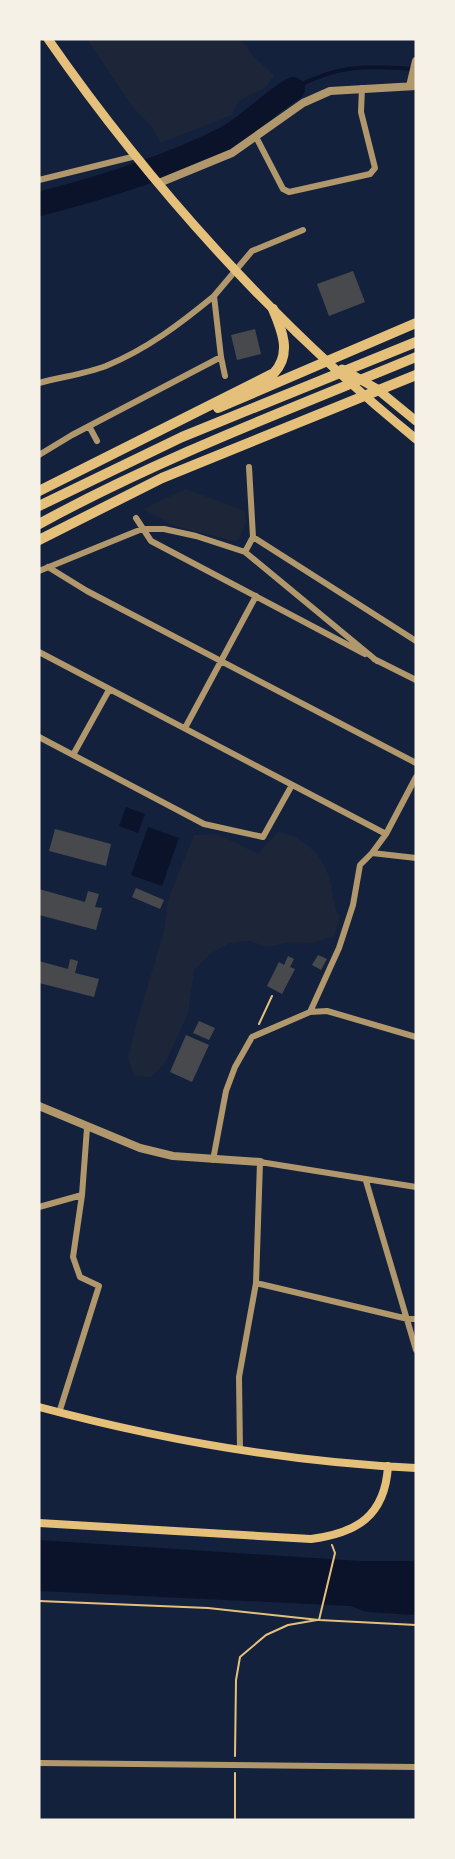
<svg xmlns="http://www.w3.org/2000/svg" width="455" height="1859" font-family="Quicksand,sans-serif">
<rect width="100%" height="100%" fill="#14213d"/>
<path fill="#1d2539" d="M87,39H241L253,56L274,75L265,88L238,101L232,115L161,143L153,128L132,106Z
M186,489L245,511L246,523L239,539L235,541L175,526L143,509Z
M278,832C307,837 328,860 332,890C334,901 333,907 340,916L334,936L312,943L290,942L269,947L249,941L230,943L210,954L194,970L188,1014L164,1065L150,1077L134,1076L128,1057L137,1022L164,931L168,900L194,835L217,834L258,854Z"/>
<path fill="#0b132b" d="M126,807L145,814L138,833L119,826Z
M148,827L179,838L162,886L131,875Z
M39,1540L361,1561H416V1615L366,1612L351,1606L39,1591Z"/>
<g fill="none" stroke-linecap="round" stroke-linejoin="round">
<path stroke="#0b132b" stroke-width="4" d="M293,89C337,64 366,66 415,69"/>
<path stroke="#0b132b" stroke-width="24" d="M39,204C102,188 168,168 226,138C250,125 269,103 293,89"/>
</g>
<path fill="#48494c" d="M353,271L365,302L329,316L317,284Z
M255,329L261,354L237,360L231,335Z
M55,829L111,844L106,866L49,851Z
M136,888L164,900L160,909L132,897Z
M39,889L85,902L88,891L99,894L95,907L102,908L96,930L39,915Z
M318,955L327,959L321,970L312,965Z
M288,956L294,959L290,967L295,969L282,994L267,986L279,962L284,965Z
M70,959L78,961L75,973L99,979L94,997L39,983V961L68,969Z
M199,1021L215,1028L209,1040L193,1033Z
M186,1035L209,1045L192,1082L170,1072Z"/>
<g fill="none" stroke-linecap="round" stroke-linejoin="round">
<path stroke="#e5c07b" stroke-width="2" d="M259,1024L272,996
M39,1601L208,1608L319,1620L416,1625
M319,1620L335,1553L332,1545
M235,1756L236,1680L240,1657L266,1635L288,1625L317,1620
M235,1820V1773"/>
<path stroke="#b1986c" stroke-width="6" d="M256,137L283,189L289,192L370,174L375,168L361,112L362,88
M39,180L136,156
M221,357L225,376
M39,383C61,377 85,374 106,366C147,349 180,324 214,296
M89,426L97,441
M39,455L72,435L221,357L214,296L252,251L303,230
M249,467L253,537
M136,518L151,541L365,654
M245,552L253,537L416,641
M48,567L87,591L416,763
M39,571L142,529H164L196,536L245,552L377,661
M39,652L386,834
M374,659L416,680
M185,728L256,596
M39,737L204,824L263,837L292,785
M73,755L109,690
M372,853L416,858
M310,1012L327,1011L416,1037
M213,1160L226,1091L235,1067L252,1037L310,1012L339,948L353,905L360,865L372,853L386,834L416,777
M366,1181L416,1350
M39,1207L82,1195L87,1128
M256,1283L408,1319H416
M59,1413L99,1286L80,1277L73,1257L82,1195
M240,1450L239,1377L256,1283L260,1162L416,1187
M39,1763L416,1767"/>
<path stroke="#b1986c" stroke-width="8" d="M410,86L416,61
M159,183L232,153L303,103L330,91L416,86
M39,1106L140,1148L173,1156L260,1162"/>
<path stroke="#e5c07b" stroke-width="8" d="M39,1407C162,1440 289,1462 416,1468
M39,1523L311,1539C357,1533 385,1516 388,1466"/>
<path stroke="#e5c07b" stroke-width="9" d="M48,39C150,186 277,326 416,439
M342,369L377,389L416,421"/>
<path stroke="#e5c07b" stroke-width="10" d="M218,408L416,323
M39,491L274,373C292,354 282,330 273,309
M39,506L182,437L416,342
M39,524C160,458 288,410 416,357
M39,540L162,478L416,375"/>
</g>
<rect width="455" height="1859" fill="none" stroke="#f6f1e7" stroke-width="81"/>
</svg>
